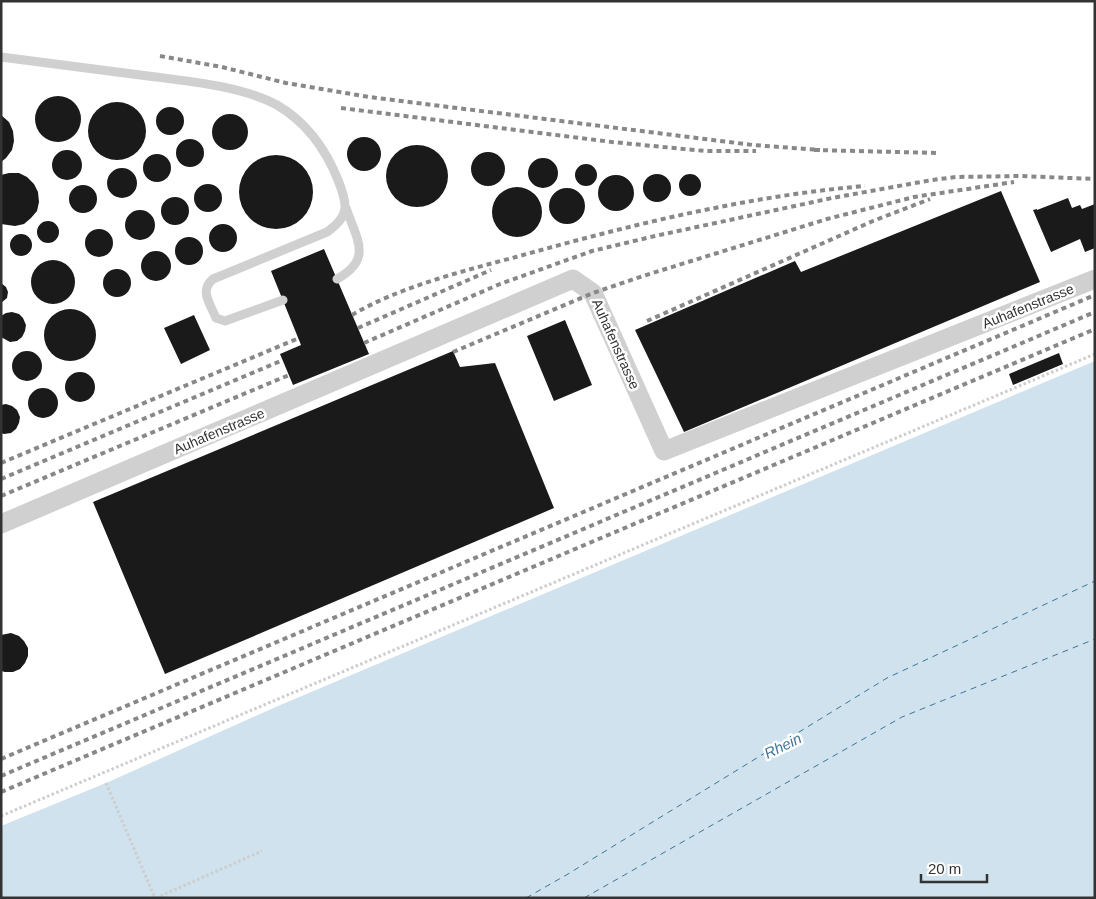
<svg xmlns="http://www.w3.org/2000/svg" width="1096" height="899" font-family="Helvetica,sans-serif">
<rect width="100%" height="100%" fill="#fff"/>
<path fill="#cfe2ee" d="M1095,361V898H1V826L106,783L278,706Z"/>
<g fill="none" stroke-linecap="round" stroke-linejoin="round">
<path stroke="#3f7597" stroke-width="1" stroke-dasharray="6 5" stroke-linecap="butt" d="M526,898L568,874L887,678L1095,581
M584,898L902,717L1095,639"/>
</g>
<path fill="#1a1a1a" d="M35 119a23 23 0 1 1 46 0a23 23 0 1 1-46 0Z
M88 131a29 29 0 1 1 58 0a29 29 0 1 1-58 0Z
M156 121a14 14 0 1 1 28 0a14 14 0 1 1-28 0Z
M212 132a18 18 0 1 1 36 0a18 18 0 1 1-36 0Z
M1,115L9,122L13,131L14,141L12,150L6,158L1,162Z
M347 154a17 17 0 1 1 34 0a17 17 0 1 1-34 0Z
M176 153a14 14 0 1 1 28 0a14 14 0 1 1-28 0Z
M386 176a31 31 0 1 1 62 0a31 31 0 1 1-62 0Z
M52 165a15 15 0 1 1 30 0a15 15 0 1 1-30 0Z
M471 169a17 17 0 1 1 34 0a17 17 0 1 1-34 0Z
M143 168a14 14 0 1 1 28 0a14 14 0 1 1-28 0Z
M239 192a37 37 0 1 1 74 0a37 37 0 1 1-74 0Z
M528 173a15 15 0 1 1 30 0a15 15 0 1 1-30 0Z
M575 175a11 11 0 1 1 22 0a11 11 0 1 1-22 0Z
M107 183a15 15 0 1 1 30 0a15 15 0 1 1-30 0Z
M9,173H19L27,177L34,184L38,192L39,202L37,211L31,218L24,224L15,226L1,224V175Z
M643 188a14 14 0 1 1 28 0a14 14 0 1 1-28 0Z
M679 185a11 11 0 1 1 22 0a11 11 0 1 1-22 0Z
M598 193a18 18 0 1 1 36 0a18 18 0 1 1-36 0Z
M194 198a14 14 0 1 1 28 0a14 14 0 1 1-28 0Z
M69 199a14 14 0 1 1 28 0a14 14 0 1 1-28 0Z
M492 212a25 25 0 1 1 50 0a25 25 0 1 1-50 0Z
M549 206a18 18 0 1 1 36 0a18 18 0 1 1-36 0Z
M1001,191L1040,282L684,432L635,330L795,261L801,272Z
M161 211a14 14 0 1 1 28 0a14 14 0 1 1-28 0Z
M1068,198L1072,208L1080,205L1082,209L1095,204V248L1085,252L1080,239L1051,252L1033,210L1037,209V210Z
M125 225a15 15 0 1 1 30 0a15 15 0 1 1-30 0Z
M37 232a11 11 0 1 1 22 0a11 11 0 1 1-22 0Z
M209 238a14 14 0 1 1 28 0a14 14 0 1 1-28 0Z
M85 243a14 14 0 1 1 28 0a14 14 0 1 1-28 0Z
M10 245a11 11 0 1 1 22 0a11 11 0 1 1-22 0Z
M175 251a14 14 0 1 1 28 0a14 14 0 1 1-28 0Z
M324,249L369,354L293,385L280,354L301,345L271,271Z
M141 266a15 15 0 1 1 30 0a15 15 0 1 1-30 0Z
M31 282a22 22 0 1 1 44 0a22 22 0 1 1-44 0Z
M103 283a14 14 0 1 1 28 0a14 14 0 1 1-28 0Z
M1,283L6,287L8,292L7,298L1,303Z
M44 335a26 26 0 1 1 52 0a26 26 0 1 1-52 0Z
M12,312L19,314L23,318L26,325L25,331L22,337L17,341L10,342L1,337V316L6,313Z
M194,315L210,350L181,364L164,328Z
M565,320L592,385L554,401L527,336Z
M453,351L460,367L495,363L554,508L165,674L93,502Z
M12 366a15 15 0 1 1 30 0a15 15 0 1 1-30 0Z
M1059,353L1063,364L1013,385L1009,374Z
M65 387a15 15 0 1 1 30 0a15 15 0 1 1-30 0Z
M28 403a15 15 0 1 1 30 0a15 15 0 1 1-30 0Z
M6,404L12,406L17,410L20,417L19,423L16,429L11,433L4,434L1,433V405Z
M11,633L19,636L24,641L28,648V656L25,663L20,669L13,672H5L1,671V635Z"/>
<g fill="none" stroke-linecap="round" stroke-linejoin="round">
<path stroke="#cdcdcd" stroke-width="3" stroke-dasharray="2.5 2.5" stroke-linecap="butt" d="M106,783L155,898
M1,816L1095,354
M156,898L262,851"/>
<path stroke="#d0d0d0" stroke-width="9" d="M1,57C50,63 99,70 148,76C187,81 242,86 277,105C306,122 326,150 338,180C348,205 350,216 327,232L213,279C199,291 210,303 216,318L225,321L283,300
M337,279C373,259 357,240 346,208"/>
<path stroke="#d0d0d0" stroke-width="19" d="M1,524L573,279L593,293L664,451L1095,279"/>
<path stroke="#888" stroke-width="4" stroke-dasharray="5 4" stroke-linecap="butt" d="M160,56L222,67L286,83L369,97L753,145L820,150
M341,108L612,142L705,151H756
M814,150L939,153
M352,315C399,287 463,271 516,257C630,225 747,196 865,186
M647,321L873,221L930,199
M358,328L491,270
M364,343L500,284L592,251L655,236L832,198L932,180L956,177L1020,176L1095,179
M453,352L593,293L643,276L827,219L914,197L1014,182
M1,463L299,338
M1,479L283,360
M1,496L289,375
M1,759L1095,295
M1,776L1095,312
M1,792L1095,329"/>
</g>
<g text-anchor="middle" stroke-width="5" stroke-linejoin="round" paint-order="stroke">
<g font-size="14" fill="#333" stroke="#fff">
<text transform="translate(1028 306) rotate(-22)" y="5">Auhafenstrasse</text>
<text transform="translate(616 344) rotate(66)" y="5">Auhafenstrasse</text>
<text transform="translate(219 431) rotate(-23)" y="5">Auhafenstrasse</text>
</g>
<g font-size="15" font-style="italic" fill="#3f7597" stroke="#fff">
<text transform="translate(783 746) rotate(-26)" y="5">Rhein</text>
</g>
</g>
<rect width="1096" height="899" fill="none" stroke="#333333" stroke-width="5"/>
<path d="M921 874v8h66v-8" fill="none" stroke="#333333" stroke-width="2.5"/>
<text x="928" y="874" font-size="15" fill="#333333" stroke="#ffffff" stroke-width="4" paint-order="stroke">20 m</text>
</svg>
